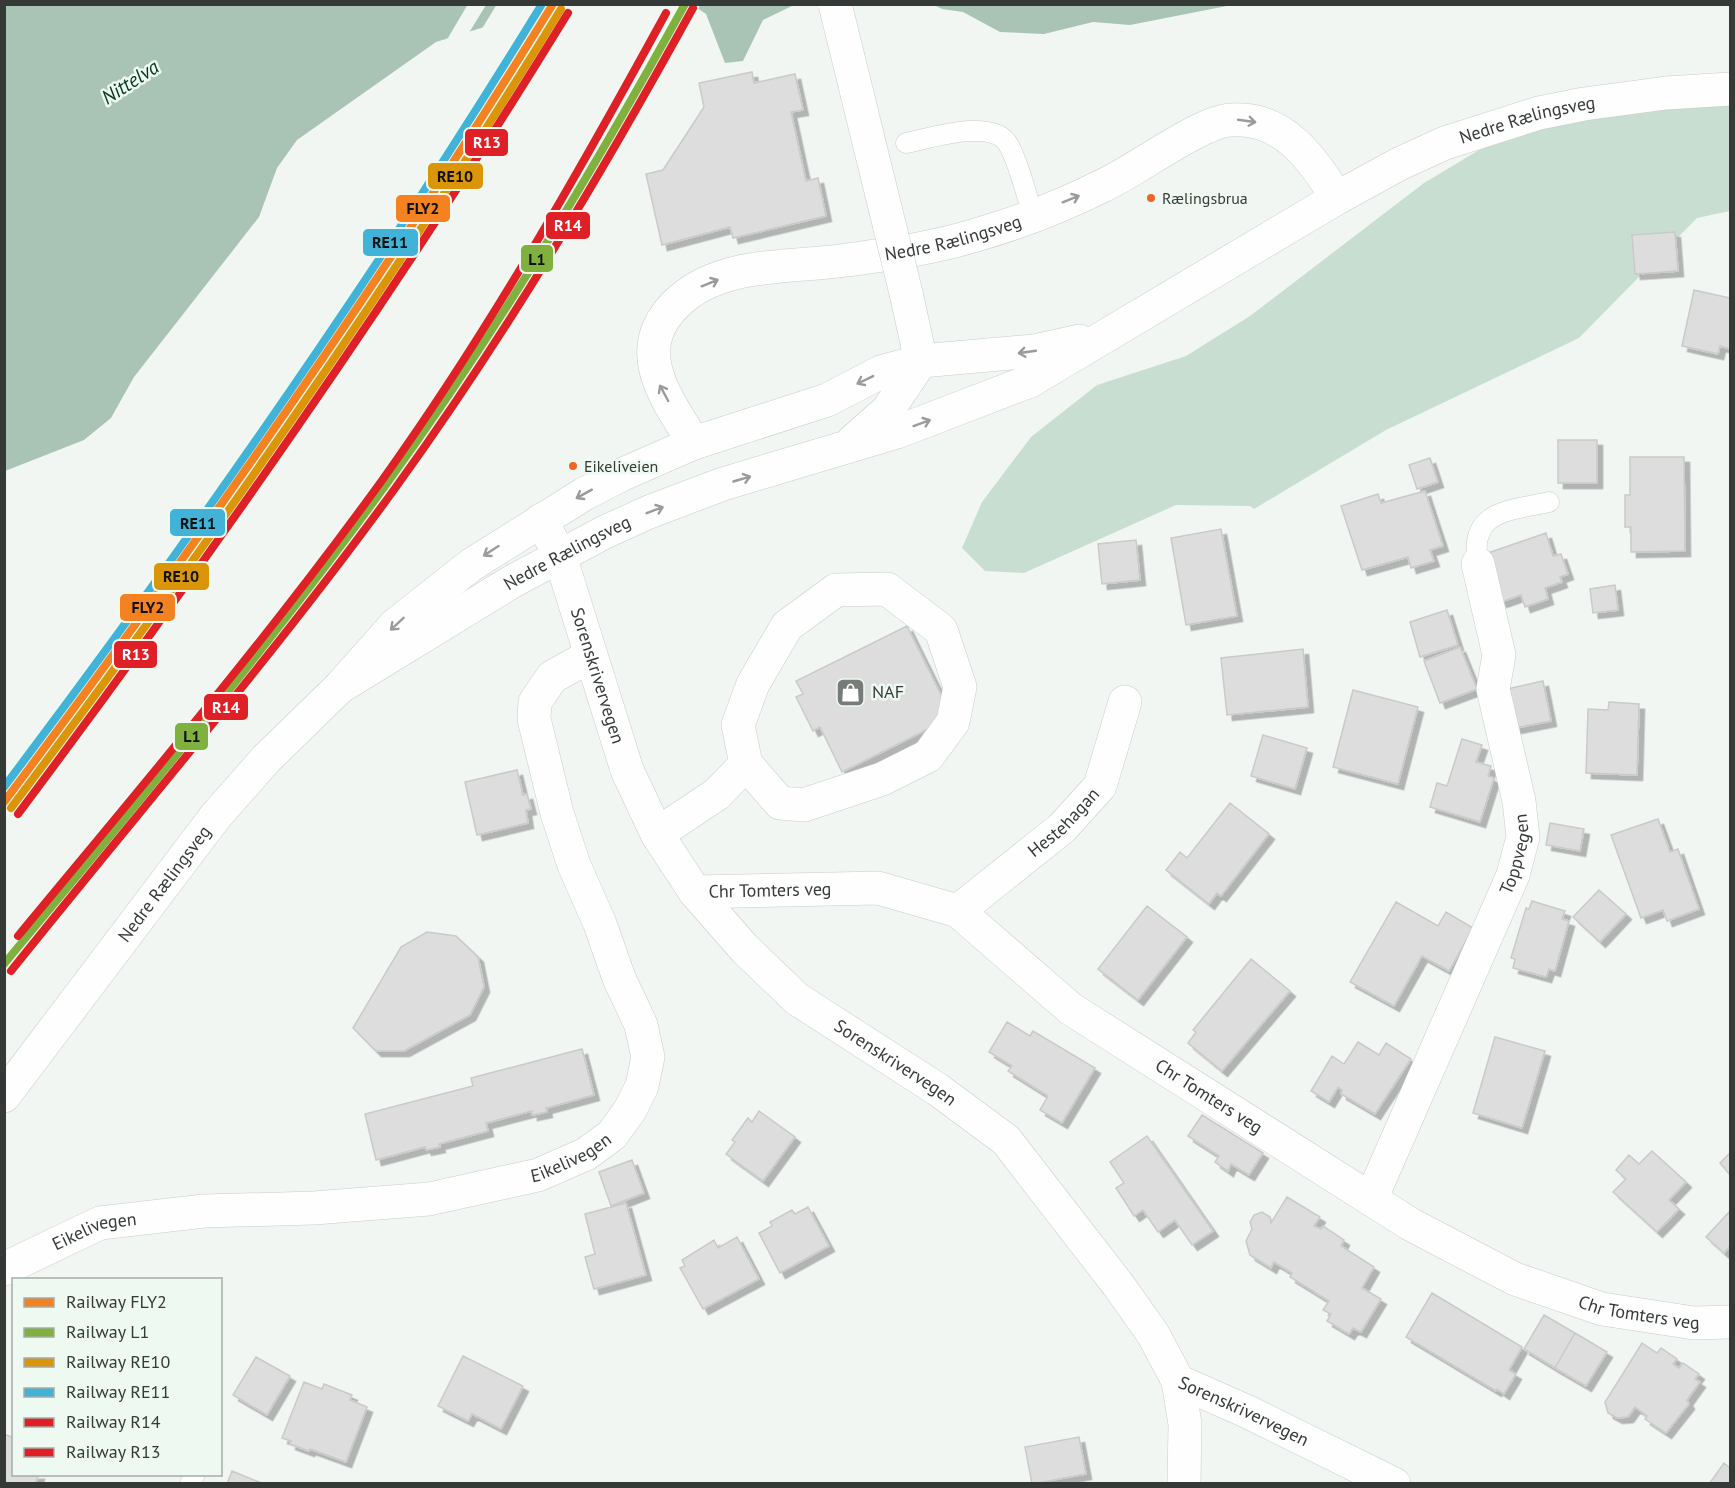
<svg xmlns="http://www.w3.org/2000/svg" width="1735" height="1488" font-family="'PT Sans',sans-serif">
<defs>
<filter id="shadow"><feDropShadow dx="5.5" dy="5.5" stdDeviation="0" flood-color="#0004"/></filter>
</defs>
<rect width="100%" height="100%" fill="#f1f6f3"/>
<path fill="#c8ded1" d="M1730,89V211L1697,218L1579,338L1386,430L1254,509L1250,506L1176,505L1024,573L985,571L962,548L982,502L1031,437L1097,385L1186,356L1250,316L1424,183L1484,147L1549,114Z"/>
<path fill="#a9c4b5" d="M4,5H555L436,42L297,140L277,168L259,217L134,377L111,418L84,440L5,471Z
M693,5H794L763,20L743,61L725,63L706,14Z
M934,5V4L1232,5L1130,25L1093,22L1044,34L1000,32L963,12L942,9Z"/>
<path fill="#f1f6f3" d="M468,4L486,5L467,36L445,43Z
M497,4H558L480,32Z"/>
<path fill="#dcdddc" stroke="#c9cac9" stroke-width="1.5" filter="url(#shadow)" d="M752,72L754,83L795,74L803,110L791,112L806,181L818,178L826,216L733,238L730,227L662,245L646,174L663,170L704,107L699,83Z
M1675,232L1678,271L1635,274L1632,235Z
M1694,290L1730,298V349L1720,346L1718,354L1682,346Z
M1558,440H1597V483H1558Z
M1630,457H1684L1685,551L1631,552V527H1625V495H1630Z
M1430,458L1438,482L1417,489L1409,465Z
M1425,491L1443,546L1430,550L1434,561L1411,568L1408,557L1362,570L1341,506L1378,494L1381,503Z
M1221,529L1237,616L1186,625L1171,538Z
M1546,533L1553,556L1561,554L1568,574L1560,577L1562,582L1545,588L1548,599L1525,607L1521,595L1501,602L1485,554Z
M1136,540L1140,580L1102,584L1098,544Z
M1615,585L1618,610L1593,613L1590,589Z
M1447,610L1458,645L1420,657L1410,622Z
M907,626L952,717L842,772L820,727L813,731L796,697L803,694L796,681Z
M1460,647L1477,689L1440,703L1424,661Z
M1303,649L1308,707L1227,715L1221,658Z
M1543,681L1551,721L1515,728L1507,689Z
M1353,690L1418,707L1398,784L1333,767Z
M1609,702L1639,704L1637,775L1586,773L1588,709L1608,710Z
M1263,735L1307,748L1295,789L1251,776Z
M1462,739L1482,745L1476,762L1491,766L1488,776L1494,778L1480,822L1430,807L1437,783L1447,786Z
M517,770L523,795L527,794L531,809L526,810L528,823L477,835L465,782Z
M1230,803L1269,834L1221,896L1217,893L1209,904L1166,870L1180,852L1187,858Z
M1658,819L1670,852L1678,849L1699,909L1667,921L1663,910L1641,918L1611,835Z
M1550,823L1584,829L1580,851L1546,845Z
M1599,890L1626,914L1600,942L1573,917Z
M1532,901L1565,911L1562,919L1569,921L1555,971L1549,969L1546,977L1513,968L1515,959L1511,958L1526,908L1529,909Z
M1396,902L1438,926L1446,912L1473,928L1449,971L1422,956L1394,1006L1350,982Z
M1147,906L1187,937L1138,1000L1098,969Z
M427,932L456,936L478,957L484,987L470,1015L404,1051H376L353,1028L401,947Z
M1251,959L1290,991L1222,1071L1188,1043L1196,1032L1193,1030Z
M1007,1022L1030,1036L1033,1031L1095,1068L1062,1123L1040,1110L1048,1096L1008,1071L1012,1066L989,1052Z
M1495,1037L1545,1051L1522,1128L1473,1113Z
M1358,1042L1379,1055L1386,1043L1411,1059L1375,1114L1341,1094L1342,1090L1338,1087L1329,1102L1311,1091L1332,1056L1344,1064Z
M582,1049L594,1095L546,1108L547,1112L532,1115V1111L486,1123L488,1131L439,1144L440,1147L426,1150L425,1147L376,1160L365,1114L473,1086L471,1078Z
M759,1111L795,1137L763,1181L726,1154L735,1142L732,1140L748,1118L752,1122Z
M1202,1115L1263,1153L1249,1175L1231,1164L1228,1171L1215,1162L1219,1156L1188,1136Z
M1147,1136L1213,1231L1192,1245L1175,1220L1158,1232L1143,1210L1134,1216L1116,1188L1124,1183L1110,1162Z
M1652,1151L1686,1182L1669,1200L1679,1209L1657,1232L1613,1192L1626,1179L1616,1170L1629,1155L1639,1164Z
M1730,1153V1175L1720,1163Z
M632,1160L644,1193L611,1206L599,1172Z
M1287,1197L1320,1217L1314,1226L1321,1229L1323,1226L1344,1240L1341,1246L1374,1267L1362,1288L1381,1299L1361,1332L1353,1328L1349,1334L1327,1321L1331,1314L1323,1310L1329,1301L1290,1277L1292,1273L1274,1262L1271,1268L1250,1255L1246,1241L1252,1229L1250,1222L1254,1215L1262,1212L1270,1217L1271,1223Z
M626,1203L646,1275L594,1289L585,1257L595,1254L585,1214Z
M808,1207L829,1246L780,1273L759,1233L772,1226L770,1222L792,1210L795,1214Z
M1730,1211V1246L1724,1253L1706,1237Z
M737,1237L759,1279L703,1309L680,1268L685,1266L682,1260L714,1240L718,1248Z
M1432,1293L1522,1347L1509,1370L1516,1374L1504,1394L1497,1389L1496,1391L1406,1337Z
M1544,1315L1575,1333L1555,1368L1524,1349Z
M1575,1333L1607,1352L1586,1386L1555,1368Z
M1642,1343L1657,1353L1661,1348L1677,1359L1673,1364L1679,1368L1683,1363L1699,1374L1695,1379L1700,1382L1687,1400L1689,1404L1666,1433L1645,1419L1647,1416L1635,1407L1628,1417L1617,1418L1608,1413L1605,1402Z
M463,1356L523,1386L501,1429L472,1414L468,1421L438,1406Z
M256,1357L290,1376L267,1415L233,1395Z
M304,1382L322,1389L324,1384L352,1395L350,1400L367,1407L346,1462L310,1449L309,1451L290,1444L291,1441L282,1438Z
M4,1434L14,1438V1474H39L35,1484H4Z
M1079,1437L1086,1474L1032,1484L1025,1447Z
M1724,1463L1730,1468V1484H1709Z
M232,1471L264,1484H227Z"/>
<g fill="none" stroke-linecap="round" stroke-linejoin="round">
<defs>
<path id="service" d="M906,143C931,138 993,118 1008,144C1020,165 1025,192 1033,215
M1478,564C1468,510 1509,511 1549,502
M190,1484L195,1474"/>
<g id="minor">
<path id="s1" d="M541,520L560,556L627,770L657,834L695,892L744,948L797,999L937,1089L1006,1140L1119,1286L1153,1334L1178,1381L1248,1412L1394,1484"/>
<path d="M887,589L941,630L960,687L953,722L928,756L882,779L804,805L780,803L746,764L738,725L753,684L787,626L836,590Z"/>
<path d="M657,834L717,794L746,764"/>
<path id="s2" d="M695,892L878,888L958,911L1071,1009L1410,1224L1515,1279L1602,1309L1694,1323L1730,1322"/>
<path id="s3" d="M958,911L1062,828L1100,786L1125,702"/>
<path id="s4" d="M1371,1199L1513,875L1523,837L1519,801L1493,689L1499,655L1478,564"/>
<path id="s5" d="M4,1269L100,1223L204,1211L314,1208L429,1199L538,1175L586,1154L612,1135L630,1110L642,1086L648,1057L641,1025L619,978L600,924L574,865L557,813L534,719L535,702L552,677L590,656"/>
<path d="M1178,1381L1185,1424L1184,1484"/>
</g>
<g id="secondary">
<path d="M853,441L888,410L921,361L906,293"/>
<path id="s6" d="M694,443C666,398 628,349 678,302C721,261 792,268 847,260C890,254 934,248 976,235C1018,223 1062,206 1102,186C1134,172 1201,121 1231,120C1283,116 1313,159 1337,198"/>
<path id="s7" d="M340,687L513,581L605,532L649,512L723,484L897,432L1030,381L1337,198L1399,164L1445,143L1539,113L1584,104L1666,93L1730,89"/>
<path id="s8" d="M4,1096L215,817L266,759L340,687L395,625L471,565L584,494L621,475L694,443L827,400L881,372L921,361L1034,351L1079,341"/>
</g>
</defs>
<use href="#service" stroke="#c8cdca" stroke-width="21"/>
<use href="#minor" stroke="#c8cdca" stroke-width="34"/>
<use href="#secondary" stroke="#c8cdca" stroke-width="34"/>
<use href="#service" stroke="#fdfefd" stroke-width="20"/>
<use href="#minor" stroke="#fdfefd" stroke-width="33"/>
<use href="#secondary" stroke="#fdfefd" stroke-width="33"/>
<defs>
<path id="secondary-bridge" d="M835,4L906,293"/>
</defs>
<use href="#secondary-bridge" stroke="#c8cdca" stroke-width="34" stroke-linecap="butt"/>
<use href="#secondary-bridge" stroke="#fdfefd" stroke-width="33"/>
<defs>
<path id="rail-1" d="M4,802C198,544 383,280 553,4"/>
<path id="rail-2" d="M4,964C135,806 267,649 388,482C498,330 594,169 685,4"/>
<path id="rail-3" d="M11,808C206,549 391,285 561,9"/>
<path id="rail-4" d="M4,787C195,534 376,275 542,4"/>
<path id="rail-5" d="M11,971C140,810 275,654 396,487C506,335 602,173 693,8"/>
<path id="rail-6" d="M18,814C213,554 398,290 568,13
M18,936C142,786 269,637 383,479C489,331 579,172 666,13"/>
</defs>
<use href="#rail-1" stroke="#eef9f2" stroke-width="12"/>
<use href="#rail-2" stroke="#eef9f2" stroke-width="12"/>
<use href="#rail-3" stroke="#eef9f2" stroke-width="12"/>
<use href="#rail-4" stroke="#eef9f2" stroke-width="12"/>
<use href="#rail-5" stroke="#eef9f2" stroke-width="12"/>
<use href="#rail-6" stroke="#eef9f2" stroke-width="12"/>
<use href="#rail-1" stroke="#f58220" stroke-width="8"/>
<use href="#rail-2" stroke="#80b13e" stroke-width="8"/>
<use href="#rail-3" stroke="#da9608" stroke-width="8"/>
<use href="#rail-4" stroke="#42b3d8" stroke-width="8"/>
<use href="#rail-5" stroke="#df2027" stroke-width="8"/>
<use href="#rail-6" stroke="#df2027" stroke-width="8"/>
</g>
<defs><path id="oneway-shaft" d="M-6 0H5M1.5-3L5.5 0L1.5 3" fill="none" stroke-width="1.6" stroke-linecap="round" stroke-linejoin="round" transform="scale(1.5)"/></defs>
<g stroke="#999c9a">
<use href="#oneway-shaft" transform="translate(1247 121) rotate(8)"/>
<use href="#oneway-shaft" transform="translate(1071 199) rotate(-22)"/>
<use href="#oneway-shaft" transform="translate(710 283) rotate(-22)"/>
<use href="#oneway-shaft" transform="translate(1027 352) rotate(172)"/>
<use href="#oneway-shaft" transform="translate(865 380) rotate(154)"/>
<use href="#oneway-shaft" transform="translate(664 393) rotate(-118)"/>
<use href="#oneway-shaft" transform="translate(922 423) rotate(-20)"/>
<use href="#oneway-shaft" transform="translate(742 479) rotate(-16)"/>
<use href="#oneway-shaft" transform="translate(584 494) rotate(151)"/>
<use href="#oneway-shaft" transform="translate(655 510) rotate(-21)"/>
<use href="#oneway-shaft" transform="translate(491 551) rotate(147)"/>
<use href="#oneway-shaft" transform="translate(397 624) rotate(137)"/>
</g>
<defs>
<symbol id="shop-square" viewBox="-11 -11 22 22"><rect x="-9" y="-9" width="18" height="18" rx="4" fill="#777c79" stroke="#eef9f2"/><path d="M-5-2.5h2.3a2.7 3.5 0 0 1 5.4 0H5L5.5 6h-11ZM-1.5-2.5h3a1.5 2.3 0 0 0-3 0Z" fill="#fff"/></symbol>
</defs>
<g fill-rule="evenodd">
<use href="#shop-square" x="834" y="676" width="33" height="33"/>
</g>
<g fill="#f26522" stroke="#eef9f2" stroke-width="2">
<circle cx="1151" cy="198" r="5"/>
<circle cx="573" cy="466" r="5"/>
</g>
<g text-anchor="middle" stroke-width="5" stroke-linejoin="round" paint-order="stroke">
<g font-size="16" fill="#353a37" stroke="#eef9f2" text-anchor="start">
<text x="1162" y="204">Rælingsbrua</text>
<text x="584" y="472">Eikeliveien</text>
</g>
<g font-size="18" fill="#353a37" stroke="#eef9f2">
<text dy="6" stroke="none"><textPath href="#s7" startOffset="1323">Nedre Rælingsveg</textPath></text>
<text dy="6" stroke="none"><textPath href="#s6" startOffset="444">Nedre Rælingsveg</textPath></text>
<text dy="6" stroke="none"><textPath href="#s7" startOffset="264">Nedre Rælingsveg</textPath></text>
<text dy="6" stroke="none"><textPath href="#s1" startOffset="166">Sorenskrivervegen</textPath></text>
<text dy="6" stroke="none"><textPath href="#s3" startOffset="138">Hestehagan</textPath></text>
<text dy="6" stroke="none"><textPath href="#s4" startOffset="375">Toppvegen</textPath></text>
<text dy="6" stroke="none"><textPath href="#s8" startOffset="266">Nedre Rælingsveg</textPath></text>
<text dy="6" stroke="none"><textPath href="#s2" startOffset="75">Chr Tomters veg</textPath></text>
<text dy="6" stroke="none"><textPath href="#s1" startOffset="670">Sorenskrivervegen</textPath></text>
<text dy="6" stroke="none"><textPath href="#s2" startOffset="579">Chr Tomters veg</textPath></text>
<text dy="6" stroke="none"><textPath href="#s5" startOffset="585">Eikelivegen</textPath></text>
<text dy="6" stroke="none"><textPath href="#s5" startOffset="99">Eikelivegen</textPath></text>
<text dy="6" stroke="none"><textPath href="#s2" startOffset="1065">Chr Tomters veg</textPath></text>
<text dy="6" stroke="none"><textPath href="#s1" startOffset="1174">Sorenskrivervegen</textPath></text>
</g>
<g font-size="18" fill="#353a37" stroke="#eef9f2" text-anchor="start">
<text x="872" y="698">NAF</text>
</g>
<g font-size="20" font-style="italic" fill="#043621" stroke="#eef9f2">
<text transform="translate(130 82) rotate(-33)" y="7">Nittelva</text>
</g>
</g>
<g stroke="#eef9f2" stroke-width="2">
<rect x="464" y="128" width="45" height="29" rx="6" fill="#df2027"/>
<rect x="427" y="162" width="57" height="28" rx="6" fill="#da9608"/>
<rect x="395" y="194" width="56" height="29" rx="6" fill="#f58220"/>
<rect x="545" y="211" width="46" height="29" rx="6" fill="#df2027"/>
<rect x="362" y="228" width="57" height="29" rx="6" fill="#42b3d8"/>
<rect x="520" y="244" width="34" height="29" rx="6" fill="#80b13e"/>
<rect x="169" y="508" width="57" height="29" rx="6" fill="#42b3d8"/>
<rect x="153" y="562" width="57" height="29" rx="6" fill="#da9608"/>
<rect x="119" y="593" width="57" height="29" rx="6" fill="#f58220"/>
<rect x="113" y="640" width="45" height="29" rx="6" fill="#df2027"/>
<rect x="203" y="693" width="46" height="28" rx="6" fill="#df2027"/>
<rect x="174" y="722" width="35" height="29" rx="6" fill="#80b13e"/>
</g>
<g font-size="16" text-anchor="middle" font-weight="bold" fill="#fff">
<text x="487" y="148">R13</text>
<text x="568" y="231">R14</text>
<text x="136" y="660">R13</text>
<text x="226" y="713">R14</text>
</g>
<g font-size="16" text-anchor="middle" font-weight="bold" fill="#111">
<text x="455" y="182">RE10</text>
<text x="423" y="214">FLY2</text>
<text x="390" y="248">RE11</text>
<text x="537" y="265">L1</text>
<text x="198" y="529">RE11</text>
<text x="181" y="582">RE10</text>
<text x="148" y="613">FLY2</text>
<text x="192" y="742">L1</text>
</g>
<rect width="1735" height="1488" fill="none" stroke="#353a37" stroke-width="12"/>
<rect x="12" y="1278" width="210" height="198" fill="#eef9f2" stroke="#a4ada7" stroke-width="1.5"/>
<rect x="24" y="1298" width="30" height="9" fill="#f58220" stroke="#a4ada7" stroke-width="1.5"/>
<text x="66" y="1308" font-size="18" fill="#353a37">Railway FLY2</text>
<rect x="24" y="1328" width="30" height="9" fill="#80b13e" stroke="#a4ada7" stroke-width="1.5"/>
<text x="66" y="1338" font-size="18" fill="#353a37">Railway L1</text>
<rect x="24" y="1358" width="30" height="9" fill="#da9608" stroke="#a4ada7" stroke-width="1.5"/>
<text x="66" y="1368" font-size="18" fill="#353a37">Railway RE10</text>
<rect x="24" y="1388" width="30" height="9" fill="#42b3d8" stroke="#a4ada7" stroke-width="1.5"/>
<text x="66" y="1398" font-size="18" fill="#353a37">Railway RE11</text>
<rect x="24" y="1418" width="30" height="9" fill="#df2027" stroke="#a4ada7" stroke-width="1.5"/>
<text x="66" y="1428" font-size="18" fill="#353a37">Railway R14</text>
<rect x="24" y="1448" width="30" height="9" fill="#df2027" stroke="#a4ada7" stroke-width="1.5"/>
<text x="66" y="1458" font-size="18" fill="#353a37">Railway R13</text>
</svg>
